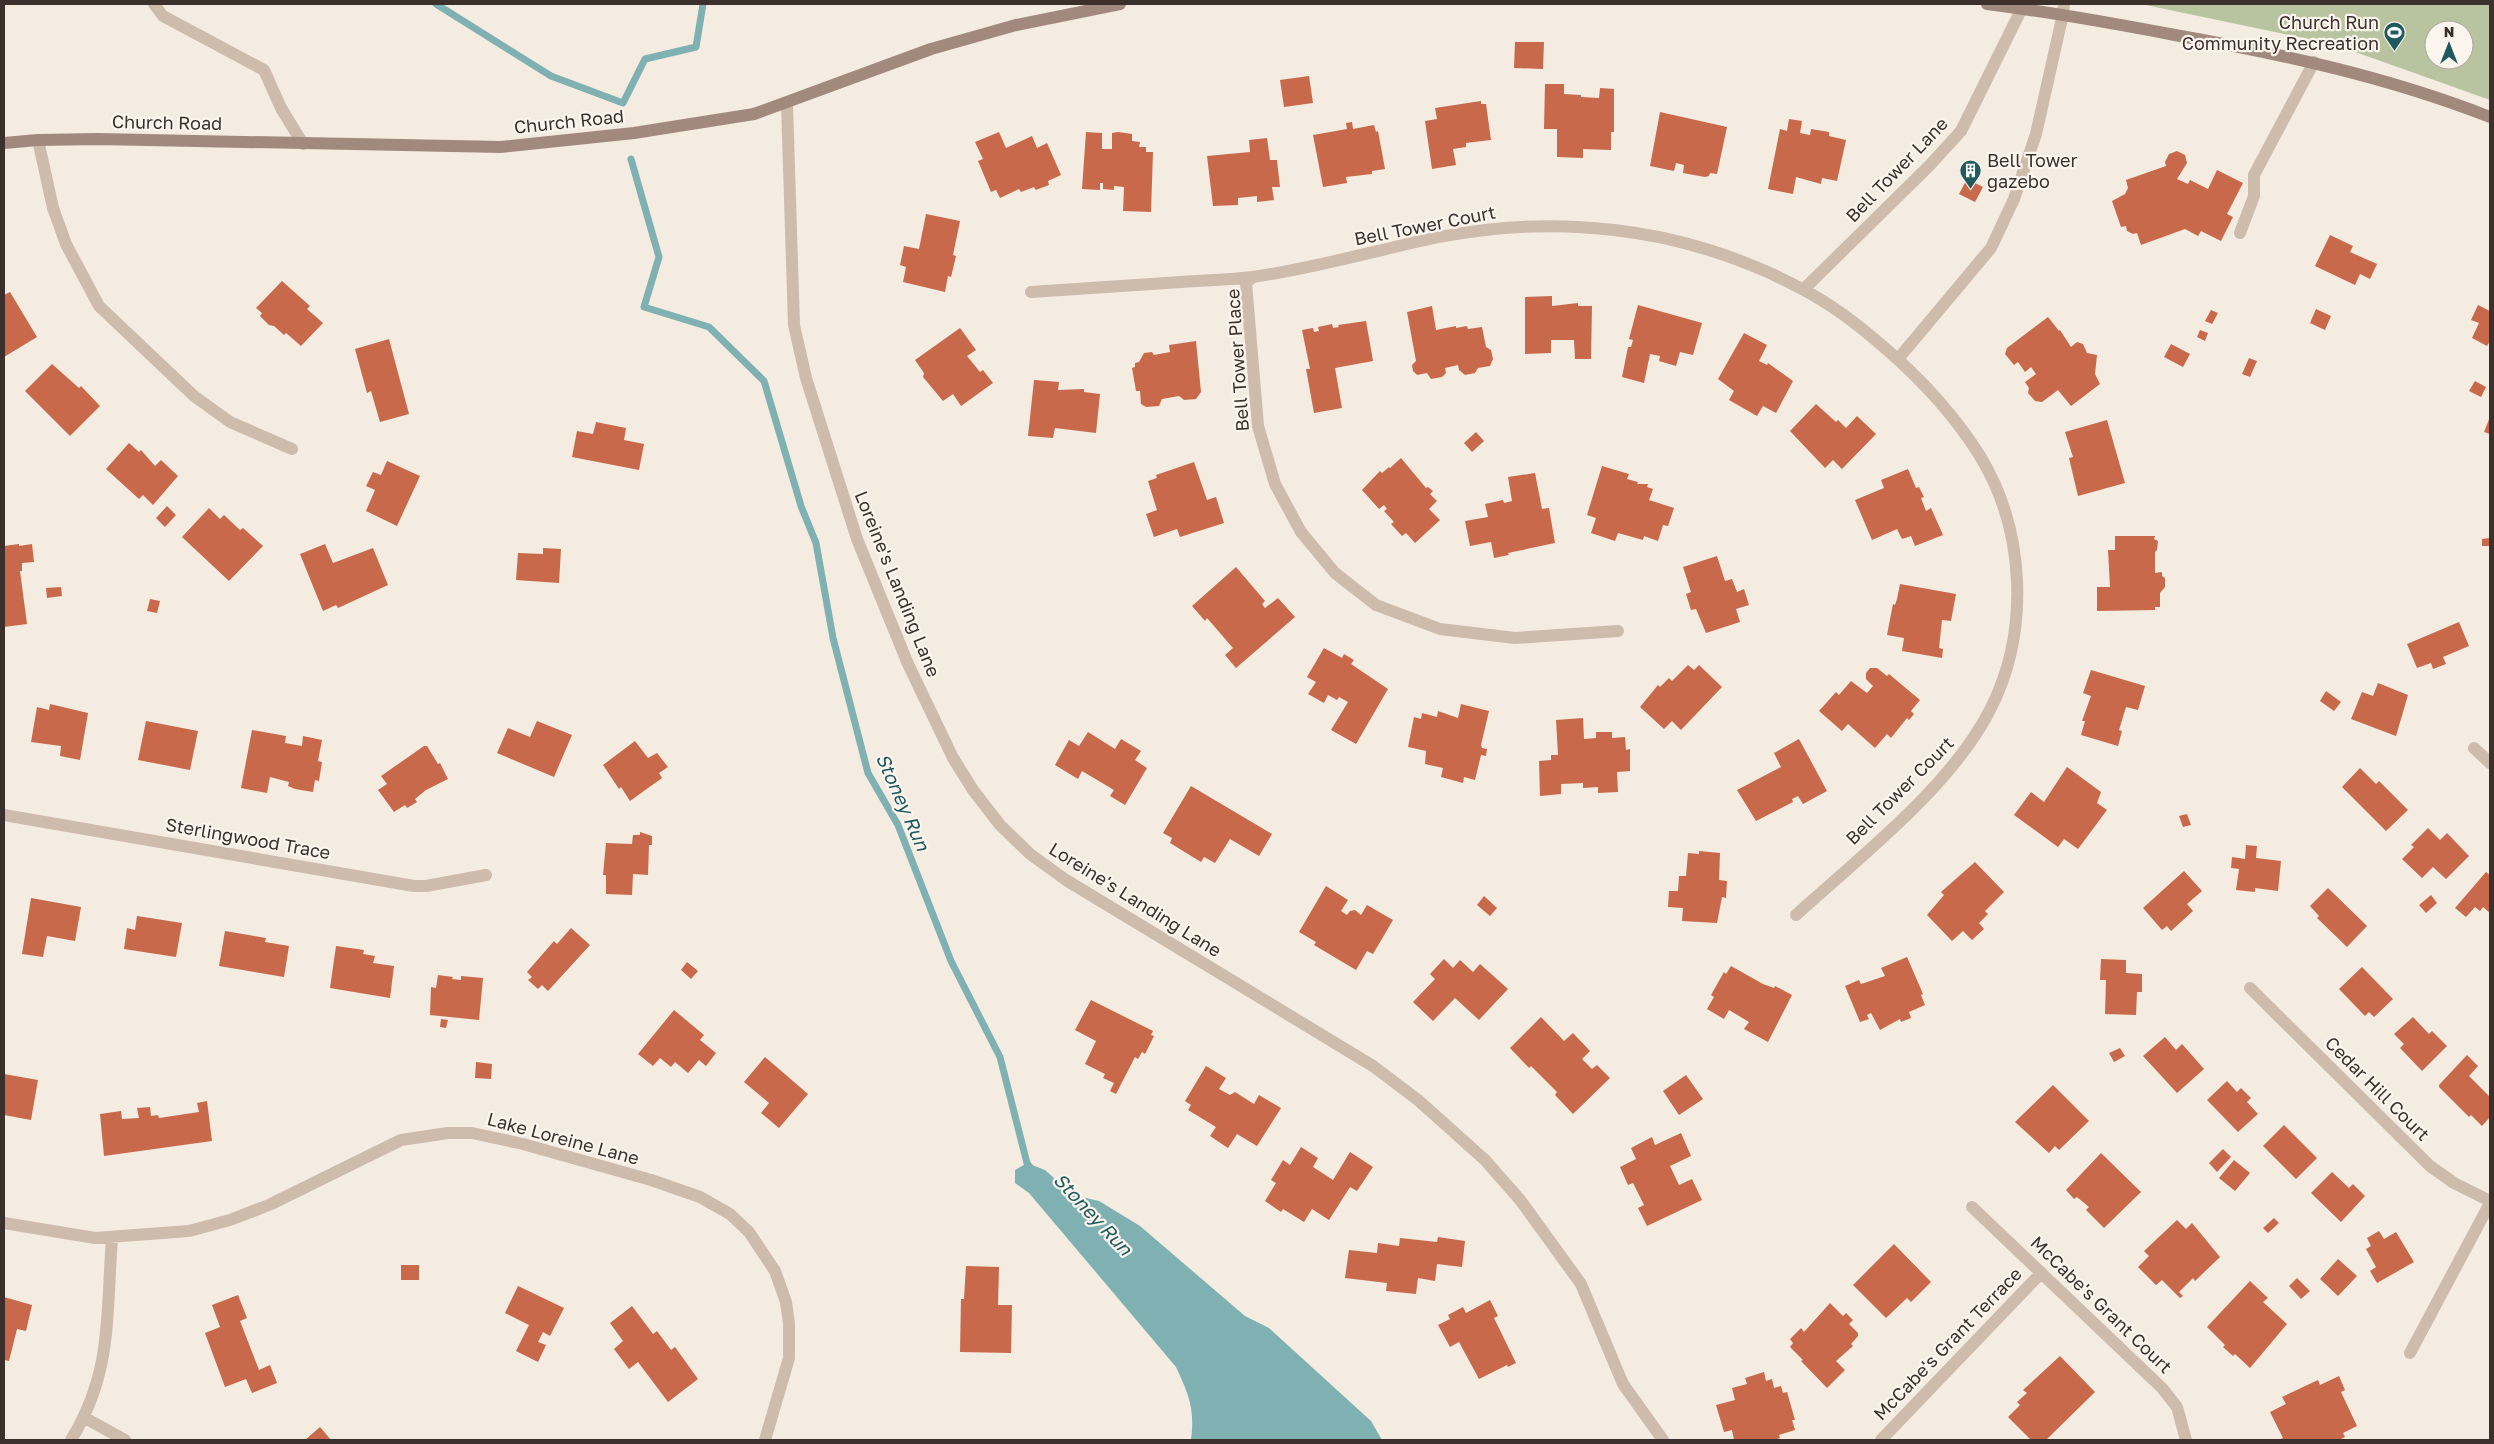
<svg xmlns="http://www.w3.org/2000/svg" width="2494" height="1444" font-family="'Golos Text',sans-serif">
<rect width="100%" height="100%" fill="#f4ebe1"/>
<path fill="#b8c4a0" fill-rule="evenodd" d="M2141,4H2490V100L2333,44ZM2434,30H2464V60H2434Z"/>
<path fill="#7fb0b2" d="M1027,1163L1045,1170L1073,1195L1099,1201L1140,1226L1245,1316L1269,1328L1371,1421L1382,1440H1191C1195,1409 1189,1395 1176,1367L1029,1193L1015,1183V1170Z"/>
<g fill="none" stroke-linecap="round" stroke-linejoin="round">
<path stroke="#7fb0b2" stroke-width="7" d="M436,4L551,76L623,103L645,59L696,47L703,4
M631,159L659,257L644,307L709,327L764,381L801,506L816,543L833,638L868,773L898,825L951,961L1000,1057L1027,1163L1032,1170"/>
</g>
<path fill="#c8694b" d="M1515,42H1544L1543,69L1514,68Z
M1309,76L1313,103L1284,107L1280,80Z
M1545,84H1564V94L1581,95V97L1599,98L1600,88L1614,89V132H1611V150L1583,149V158L1557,157V129H1544Z
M1481,101V104H1486L1491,140L1466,143V147L1453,149L1456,165L1432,169L1425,121L1437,119L1435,108Z
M1660,112L1727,127L1717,174L1710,173L1709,176L1705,177L1683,173L1684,165L1676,163L1674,171L1650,166Z
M1789,119L1802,121L1800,133L1810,135L1811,129L1829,132V136L1846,140L1837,181L1822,178L1821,184L1796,177L1793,194L1768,189L1780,129L1787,131Z
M1352,122L1353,129L1374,125L1376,132L1378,131L1385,169L1372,171V174L1346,177L1347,183L1323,187L1313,135L1347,129L1346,123Z
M999,132L1006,148L1032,136L1037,148L1047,143L1061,175L1048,181L1049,185L1036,190L1034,187L1021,192L1019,189L1000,198L996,190L991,192L978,161L983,159L975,142Z
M1086,132L1102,133V149H1112V133L1118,132L1132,134V141L1140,142L1139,147H1146V152H1153L1151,212L1123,211L1124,187L1114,186V190L1103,189V183H1100V190L1082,189Z
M1267,138L1270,160H1277L1280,187H1272L1274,200L1257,202V196L1238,198V205L1213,206L1207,156L1250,152L1249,140Z
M2177,151L2185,155L2187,163L2177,179L2188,184L2190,180L2208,189L2217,170L2243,183L2227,214L2233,217L2221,241L2201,231L2198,236L2185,229L2141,245L2137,233L2133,234L2127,231L2126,226L2121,227L2112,201L2125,194L2128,188L2126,180L2166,166L2165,162L2169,154Z
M1967,179L1983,187L1975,202L1959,194Z
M926,214L960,221L953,255L956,256L951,277L948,276L945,292L903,282L906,267L900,265L904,246L919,249Z
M2330,235L2353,246L2350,252L2377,264L2370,279L2360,274L2355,285L2315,266Z
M282,281L310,306L307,309L323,323L301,346L286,333L284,335L274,326L269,325L260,316L262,313L256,308Z
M10,292L37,337L4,357V295Z
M1552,296V306L1578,303V306H1592L1591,359H1575L1574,340H1551V353L1525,354V297Z
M1638,305L1702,323L1693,355L1680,352L1676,366L1659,361L1660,356L1650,354L1644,383L1622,377L1628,347H1631L1633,340L1629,339Z
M2478,305L2490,311V341L2487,346L2472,338L2479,323L2471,320Z
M1432,306L1436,330L1456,326V328L1467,326L1468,329L1482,327L1486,347L1491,350L1493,359L1490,366L1478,368L1475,373L1465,375L1459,370L1458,365L1445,368L1446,373L1442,377L1431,379L1427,373L1417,375L1413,371L1412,365L1416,361L1407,312Z
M2316,309L2331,316L2325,330L2310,323Z
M2211,310L2218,313L2212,324L2205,321Z
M2048,317L2059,331L2060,330L2071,347L2077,342L2083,344L2087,353L2097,355L2095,374L2100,384L2071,406L2058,390L2042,402L2035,401L2028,393L2029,388L2025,382L2036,374L2031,367L2025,372L2018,362L2014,365L2005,354L2007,348Z
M1366,321L1373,361L1335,368L1342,408L1314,413L1306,369H1310L1302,330L1313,328L1314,332L1319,331L1318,327L1332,324L1333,328L1339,327L1338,325Z
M960,328L976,350L967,356L980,372L983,370L993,383L961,406L953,394L943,401L923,377L924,373L915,360Z
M2200,330L2208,333L2205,341L2197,337Z
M1744,333L1767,345L1759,361L1767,365L1768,363L1793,381L1776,413L1763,406L1757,416L1729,400L1734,391L1718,379Z
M389,339L409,414L380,422L371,391L367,393L355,349Z
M1196,341L1201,392L1196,399L1184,400L1179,396L1162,399L1159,406L1146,407L1141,404L1140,391H1136L1132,368L1135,367V363L1139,362L1144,353L1152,352L1154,355L1170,352L1169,345Z
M2171,344L2190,354L2183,367L2164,357Z
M2249,358L2257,361L2250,377L2242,374Z
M52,364L79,388L81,386L100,406L70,436L25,391Z
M1034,380L1059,382L1058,390L1084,389V392L1100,394L1096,433L1055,428L1053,438L1028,436Z
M2475,381L2486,387L2481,397L2469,391Z
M1816,404L1836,422L1838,420L1846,428L1857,416L1876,434L1842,469L1833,460L1825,468L1790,431Z
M2490,417V434L2484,432Z
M2107,420L2125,483L2078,496L2069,458L2073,457L2065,432Z
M596,422L626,428L624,440L644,444L639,470L572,457L577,431L593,434Z
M1476,432L1484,441L1472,452L1464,443Z
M129,443L139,452L141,450L155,466L161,460L178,476L153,505L143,495L139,499L106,469Z
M1401,458L1426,488L1428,487L1433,491L1430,494L1437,501L1429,509L1440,520L1415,543L1406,533L1402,536L1391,524L1394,522L1384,511L1387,509L1384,505L1379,509L1362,490L1380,471L1382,473L1389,467L1390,468Z
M387,461L420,476L397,526L366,511L375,490L366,486L373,472L381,475Z
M1194,462L1207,500L1216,497L1224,523L1180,537L1177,529L1154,537L1146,514L1157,510L1148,481L1157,478L1156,475Z
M1602,466L1629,474L1627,479L1638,482L1637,484H1648L1647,487L1653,489L1649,500L1674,508L1668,526L1663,525L1658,541L1644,536L1643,540L1618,533L1615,541L1591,533L1596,518L1587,515Z
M1908,469L1916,488L1919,487L1924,497L1921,498L1926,511L1931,508L1943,535L1915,546L1911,536L1902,539L1897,529L1872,540L1855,500L1884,488L1881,480Z
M1535,473L1542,509L1549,508L1555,543L1508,553L1509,555L1494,558L1491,542L1470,546L1465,521L1488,517L1485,504L1503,500L1504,503L1512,501L1508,477Z
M167,506L176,515L165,527L156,518Z
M209,508L220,519L224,515L240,530L243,528L263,546L229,581L182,537Z
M2115,536H2155L2154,539L2158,541L2157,550L2155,552V573L2162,572V576L2165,578V587L2160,593V607H2155V610L2097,611V587H2110L2108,550H2115Z
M2490,538V546H2482V539Z
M19,544V546L32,544L34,562L22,563V571H20L27,624L4,627V546Z
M325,544L333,563L373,548L388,585L338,608L336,605L323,611L300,554Z
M543,548L561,549L559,583L516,580L518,553L543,554Z
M1717,556L1725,581L1732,579L1737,592L1744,589L1749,605L1736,609L1740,622L1706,633L1696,609L1691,610L1686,594L1691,592L1683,567Z
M1236,567L1265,601L1262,604L1265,608L1278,598L1295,617L1236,668L1225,655L1233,648L1207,618L1205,621L1192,606Z
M1900,584L1956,594L1951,621L1942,620L1939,648L1943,649L1942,658L1902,651L1904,638L1887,635L1893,604L1895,605L1897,599Z
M61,587L62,596L47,598L46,588Z
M150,599L160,601L157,613L147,611Z
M2459,622L2469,646L2443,657L2446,664L2433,669L2431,663L2417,668L2407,644Z
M1324,648L1342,658L1344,654L1354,660L1351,664L1388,689L1356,744L1331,730L1348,702L1339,697L1337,700L1328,695L1324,703L1308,694L1316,682L1307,677Z
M1688,665L1694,670L1699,665L1722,687L1681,730L1672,721L1664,729L1640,707L1658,685L1660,687L1669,678L1672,681Z
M1870,668H1877L1887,676L1889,674L1920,700L1911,711L1914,714L1909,720L1907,718L1891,738L1887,734L1875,748L1848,724L1842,731L1819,711L1836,692L1839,695L1851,681L1867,693L1873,686L1866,679V673Z
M2091,670L2145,686L2138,710L2126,707L2119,730L2122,731L2118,746L2081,735L2085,721H2082L2091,696L2083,693Z
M2378,683L2408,695L2396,736L2351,719L2362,692L2373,696Z
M2326,691L2341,702L2334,711L2320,701Z
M50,704L88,713L80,760L60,756L61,746L31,742L37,707L49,710Z
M1461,704L1489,711L1481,745L1482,748L1487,749L1486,756L1481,755L1475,780L1464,777L1463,783L1441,777L1443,768L1425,764L1426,751L1408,747L1414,717L1421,719L1422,713L1437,717L1438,711L1458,718Z
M1583,718L1584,739L1596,738V732H1612V738L1625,737L1626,750L1630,749V771L1617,772L1618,792L1598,793V787L1583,788V783L1561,784V794L1540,796L1539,761L1551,760V755H1558L1556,720Z
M146,721L198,731L190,770L138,760Z
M537,721L572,735L554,777L497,753L508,728L530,737Z
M252,730L286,736L285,743L302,746L303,736L322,740L318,761L322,762L319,781L315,780L313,792L295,789L288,786L289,782L270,777L267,793L241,788Z
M1088,732L1115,749L1121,739L1141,751L1135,760L1147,768L1125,805L1110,796L1114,790L1082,771L1078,779L1055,765L1069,740L1079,746Z
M1799,739L1827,791L1803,804L1798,796L1792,799L1793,802L1756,821L1737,790L1781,767L1774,753Z
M635,741L648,758L657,753L668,767L659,773L662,778L630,801L621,787L619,789L603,765Z
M424,746H427L438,764L440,763L448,779L426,790L415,799L417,802L407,808L405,805L394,812L378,790L387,784L381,776Z
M2067,767L2101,792L2097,803L2107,810L2078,849L2064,839L2058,847L2014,815L2031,792L2044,802Z
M2360,768L2376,784L2379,781L2408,810L2386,831L2342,787Z
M1191,786L1272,834L1259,856L1230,839L1215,863L1204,857L1201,862L1170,843L1172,838L1163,833Z
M2187,814L2191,825L2183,827L2179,816Z
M2428,828L2440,840L2447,833L2469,856L2446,879L2433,867L2422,878L2402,859L2414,847L2411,845Z
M640,832L652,836V845H649L648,875L633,874L632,895L606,894V875H603L606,843L632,844L633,835H640Z
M2246,845L2257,846L2256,858L2281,861L2278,891L2255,888V892L2236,890L2239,869L2231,868L2232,857L2245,859Z
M1699,851L1720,853L1719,880L1727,881L1726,898L1722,897L1717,923L1682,921L1683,908L1668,907L1669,891H1678L1679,876H1686L1688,853L1699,854Z
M1975,862L2004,892L1985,911L1988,914L1979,923L1984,929L1972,940L1963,931L1952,941L1927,915L1944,895L1941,892Z
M2184,871L2202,891L2187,904L2193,911L2171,931L2167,926L2162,930L2143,908Z
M2486,872L2490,875V913L2483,907L2480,911L2475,907L2466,917L2455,908Z
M1326,886L1348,900L1341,911L1347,915L1350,911L1355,910L1361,915L1367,905L1393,920L1373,954L1367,951L1356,970L1314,945L1316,942L1299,932Z
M2328,888L2367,926L2347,947L2317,918L2319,916L2310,906Z
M2431,895L2437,903L2426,913L2419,905Z
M1484,896L1497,908L1490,916L1477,905Z
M31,898L81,907L75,941L47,936L43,957L22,954Z
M137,916L182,923L176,957L124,949L127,928L135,930Z
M571,928L590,945L548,991L542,985L538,989L528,980L532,977L527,972L554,941L557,944Z
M225,931L266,938L265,942L289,946L284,977L219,966Z
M336,946L364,950L363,954L375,956L373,963L394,966L390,998L330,988Z
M1907,957L1923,994L1921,995L1925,1005L1909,1012L1911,1018L1901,1022L1900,1019L1880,1030L1871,1013L1867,1015L1869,1019L1860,1022L1845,986L1859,980L1861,984L1885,976L1881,968Z
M1444,959L1453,968L1460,960L1473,972L1480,964L1508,989L1479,1020L1455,998L1433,1021L1413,1002L1435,979L1430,974Z
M2101,959L2126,960V973L2142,974V992H2137L2136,1015L2105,1014L2106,980H2100Z
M687,962L698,971L691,979L681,970Z
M1731,966L1763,984L1774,988L1775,986L1792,995L1768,1042L1744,1029L1749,1022L1729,1010L1724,1019L1707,1009L1714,997L1711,995L1724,972L1726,974Z
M2362,967L2393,999L2374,1017L2369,1012L2365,1016L2339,989Z
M438,975L453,977L452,979L461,980V976L483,978L479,1020L430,1015L431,987L436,988Z
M1091,1000L1153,1031L1151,1035L1154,1036L1145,1054L1142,1052L1138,1059L1135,1057L1116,1094L1110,1091L1114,1083L1103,1078L1105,1074L1085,1064L1096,1041L1075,1030Z
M674,1010L704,1035L700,1040L716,1053L706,1066L699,1060L688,1073L675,1062L671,1067L660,1058L653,1066L638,1054Z
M1541,1017L1564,1041L1573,1033L1590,1051L1582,1059L1592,1069L1597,1065L1610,1078L1573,1114L1555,1095L1557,1092L1531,1066L1529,1068L1510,1048Z
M2413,1017L2429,1034L2432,1031L2447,1046L2422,1071L2400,1048L2404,1044L2394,1034Z
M441,1019L448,1020L446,1028L440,1027Z
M2165,1037L2176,1050L2182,1044L2204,1069L2177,1093L2143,1056Z
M2120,1048L2125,1056L2114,1062L2109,1053Z
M2467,1055L2478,1066L2469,1076L2490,1097V1117L2482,1126L2471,1115L2469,1117L2439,1087V1085Z
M765,1057L808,1094L779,1128L761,1113L769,1103L744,1082Z
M476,1062L492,1064L491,1079L475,1078Z
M1206,1066L1226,1078L1219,1089L1230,1095L1235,1092L1254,1104L1259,1095L1281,1108L1257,1146L1237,1134L1228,1148L1210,1136L1216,1127L1188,1110L1191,1105L1185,1101Z
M4,1074L38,1080L31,1120L4,1115Z
M1686,1075L1703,1099L1679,1115L1663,1091Z
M2227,1081L2237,1092L2241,1088L2251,1098L2247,1102L2258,1114L2238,1132L2207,1100Z
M2053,1085L2089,1121L2059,1150L2055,1146L2049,1153L2015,1122Z
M207,1101L212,1141L104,1156L100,1114L121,1111L122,1119L139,1118L137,1108L150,1107L151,1116L158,1115L159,1118L199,1112L197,1103Z
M2284,1125L2317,1158L2296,1179L2263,1146Z
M1681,1133L1691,1156L1670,1166L1679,1185L1692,1179L1702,1200L1647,1226L1638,1208L1644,1205L1633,1183L1628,1185L1620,1167L1636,1159L1631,1148L1652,1137L1655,1145Z
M1301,1147L1318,1158L1313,1167L1333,1180L1350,1152L1373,1167L1357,1191L1350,1187L1329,1220L1312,1209L1304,1222L1283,1209L1281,1212L1265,1201L1276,1183L1271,1180L1283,1160L1290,1165Z
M2223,1149L2231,1157L2217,1172L2209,1163Z
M2101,1153L2141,1192L2104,1228L2086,1210L2089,1207L2077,1197L2074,1199L2066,1190Z
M2234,1160L2250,1173L2235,1191L2219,1178Z
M2332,1172L2349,1188L2353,1184L2365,1196L2341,1222L2311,1193Z
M2274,1218L2279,1223L2268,1233L2263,1228Z
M2177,1220L2186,1229L2192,1223L2220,1257L2195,1281L2193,1278L2179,1292L2183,1296L2180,1298L2162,1280L2156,1285L2138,1267L2149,1256L2144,1251Z
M2379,1231L2384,1239L2396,1232L2414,1262L2377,1283L2370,1271L2376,1267L2366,1249L2371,1246L2367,1238Z
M1438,1237L1465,1241L1462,1267L1437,1264L1435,1281L1418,1278L1416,1294L1386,1291L1387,1283L1345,1278L1349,1250L1377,1253L1378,1243L1399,1246L1400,1238L1437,1242Z
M1894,1244L1931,1282L1911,1302L1907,1298L1886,1318L1853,1285Z
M2338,1259L2357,1276L2338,1296L2320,1279Z
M401,1265H419V1280H401Z
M966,1266L999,1267L998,1305H1012L1011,1353L960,1352L961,1299H964Z
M2297,1278L2310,1291L2301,1299L2289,1286Z
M2250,1281L2268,1298L2263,1302L2287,1324L2250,1368L2235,1354L2233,1356L2223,1347L2225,1345L2207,1327Z
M518,1286L564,1308L550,1336L543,1332L538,1342L546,1345L538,1362L516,1351L529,1325L505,1313Z
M238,1295L247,1318L240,1321L259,1370L270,1365L277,1383L252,1393L246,1379L225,1387L205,1333L220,1327L212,1305Z
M4,1297L32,1305L26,1331L17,1329L9,1361L4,1360Z
M1490,1300L1498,1316L1494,1318L1516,1363L1508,1367L1507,1365L1479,1379L1459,1342L1450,1347L1438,1325L1450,1319L1448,1315L1463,1307L1466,1313Z
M1830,1303L1843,1316L1846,1313L1853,1320L1849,1324L1858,1333V1336L1851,1344L1853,1346L1836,1361L1845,1370L1827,1388L1801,1361L1803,1360L1790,1347L1793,1343L1790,1339L1801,1328L1804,1332Z
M632,1306L653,1334L657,1331L671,1350L675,1347L698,1379L668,1402L638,1362L629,1369L614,1349L623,1341L610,1323Z
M2060,1356L2095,1392L2046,1440H2031L2008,1417L2020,1405L2017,1402L2027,1393L2023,1390Z
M1764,1372L1766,1381L1772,1379L1774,1388L1781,1386L1783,1393L1787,1392L1795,1420H1792L1795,1430L1779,1435L1780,1438L1774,1440H1734L1732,1430L1724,1432L1716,1405L1735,1400L1732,1388L1747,1384L1745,1378Z
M2339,1376L2345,1390L2341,1392L2357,1426L2343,1433L2345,1437L2339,1440H2278L2283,1438L2270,1412L2286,1404L2282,1397L2318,1380L2320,1385Z
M320,1427L331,1440H305Z"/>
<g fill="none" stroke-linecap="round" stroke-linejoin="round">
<path stroke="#cdbbac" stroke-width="12" d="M154,4L163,16L264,70L281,108L303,144
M2240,233L2254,196V175L2314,62"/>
<path stroke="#cdbbac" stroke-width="12" d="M787,104L794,325L806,378L857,539L908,664L953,758L973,790L1000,825L1030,854L1066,880L1373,1066L1418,1100L1485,1160L1521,1201L1581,1284L1623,1384L1663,1440
M38,140L53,208L66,244L99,306L194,396L230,422L292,449
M1253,277L1246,283L1258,426L1275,484L1301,532L1335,573L1376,605L1440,629L1515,638L1618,631
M1804,289L1929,166L1961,131L2024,4
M1031,292C1081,289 1131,285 1181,282C1205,280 1229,280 1253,277C1316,268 1377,250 1439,237C1496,226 1556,223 1614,230C1678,237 1745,258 1802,289C1833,305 1860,326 1886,349C1922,380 1955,416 1980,456C2025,530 2030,630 1991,708C1952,786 1861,856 1796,915
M1898,359L1991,248L2014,199L2036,134L2063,14L2064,4
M2474,748L2490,763
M4,815L414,886H426L486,875
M2250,988L2430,1166L2454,1183L2490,1201
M1972,1207L2162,1388L2177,1407L2186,1440
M4,1223L95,1238L189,1231L230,1220L269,1205L401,1140L448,1133H472L523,1144L651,1180L700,1197L730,1214L749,1232L775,1271L786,1302L789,1323V1358L765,1440
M2410,1353L2490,1203
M85,1418L125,1440
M71,1440C113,1372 106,1314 112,1238
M1881,1440L2041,1273"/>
<path stroke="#a18a7d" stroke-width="12" d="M1987,4C2050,12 2112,23 2175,35C2282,54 2388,77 2490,117
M4,143L38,140L98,139L501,147L634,133L754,114L931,49L1016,25L1120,4"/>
</g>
<defs>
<symbol id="stadium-pin" viewBox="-11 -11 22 30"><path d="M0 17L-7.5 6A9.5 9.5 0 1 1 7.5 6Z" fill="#1f5a5e" stroke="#fbf5ee"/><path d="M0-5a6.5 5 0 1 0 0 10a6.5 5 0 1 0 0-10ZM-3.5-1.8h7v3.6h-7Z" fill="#fff"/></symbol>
<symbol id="building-pin" viewBox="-11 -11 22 30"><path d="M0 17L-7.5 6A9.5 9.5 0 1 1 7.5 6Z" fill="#1f5a5e" stroke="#fbf5ee"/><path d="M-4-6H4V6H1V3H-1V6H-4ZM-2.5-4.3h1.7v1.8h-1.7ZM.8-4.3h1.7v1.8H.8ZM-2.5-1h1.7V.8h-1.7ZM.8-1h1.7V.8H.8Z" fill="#fff"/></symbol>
</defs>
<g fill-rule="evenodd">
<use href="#stadium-pin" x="2382" y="20" width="25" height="34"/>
<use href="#building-pin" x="1958" y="158" width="25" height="34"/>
</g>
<g text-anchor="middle" stroke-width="4.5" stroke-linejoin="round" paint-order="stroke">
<g font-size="18" fill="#3b302b" stroke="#fbf5ee" text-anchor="end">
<text x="2379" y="29">Church Run<tspan x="2379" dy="21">Community Recreation</tspan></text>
<text x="1987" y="167" text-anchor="start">Bell Tower<tspan x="1987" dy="21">gazebo</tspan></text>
</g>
<g font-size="18" fill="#3b302b" stroke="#fbf5ee">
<text transform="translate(569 122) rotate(-6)" y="6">Church Road</text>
<text transform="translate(167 123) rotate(1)" y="6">Church Road</text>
<text transform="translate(1897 170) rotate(-46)" y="6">Bell Tower Lane</text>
<text transform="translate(1425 226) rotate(-11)" y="6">Bell Tower Court</text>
<text transform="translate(1238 360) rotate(-94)" y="6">Bell Tower Place</text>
<text transform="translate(897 584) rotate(68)" y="6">Loreine's Landing Lane</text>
<text transform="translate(1900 791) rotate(-45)" y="6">Bell Tower Court</text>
<text transform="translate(248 839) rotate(10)" y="6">Sterlingwood Trace</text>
<text transform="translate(1135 900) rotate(32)" y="6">Loreine's Landing Lane</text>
<text transform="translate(2377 1089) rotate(45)" y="6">Cedar Hill Court</text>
<text transform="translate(563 1139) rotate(15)" y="6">Lake Loreine Lane</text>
<text transform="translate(2101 1305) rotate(44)" y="6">McCabe's Grant Court</text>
<text transform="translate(1948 1344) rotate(-46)" y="6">McCabe's Grant Terrace</text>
</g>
<g font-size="19" font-style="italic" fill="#1f5a5e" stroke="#fbf5ee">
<text transform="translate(903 802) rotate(66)" y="7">Stoney Run</text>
<text transform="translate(1093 1214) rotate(47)" y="7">Stoney Run</text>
</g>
</g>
<rect width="2494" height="1444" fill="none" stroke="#3b302b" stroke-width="10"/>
<g transform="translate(2449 45)"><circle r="24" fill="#fbf5ee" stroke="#aea6a0"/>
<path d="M0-4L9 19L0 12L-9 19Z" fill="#1f5a5e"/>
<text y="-8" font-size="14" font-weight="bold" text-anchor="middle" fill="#3b302b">N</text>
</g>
</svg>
